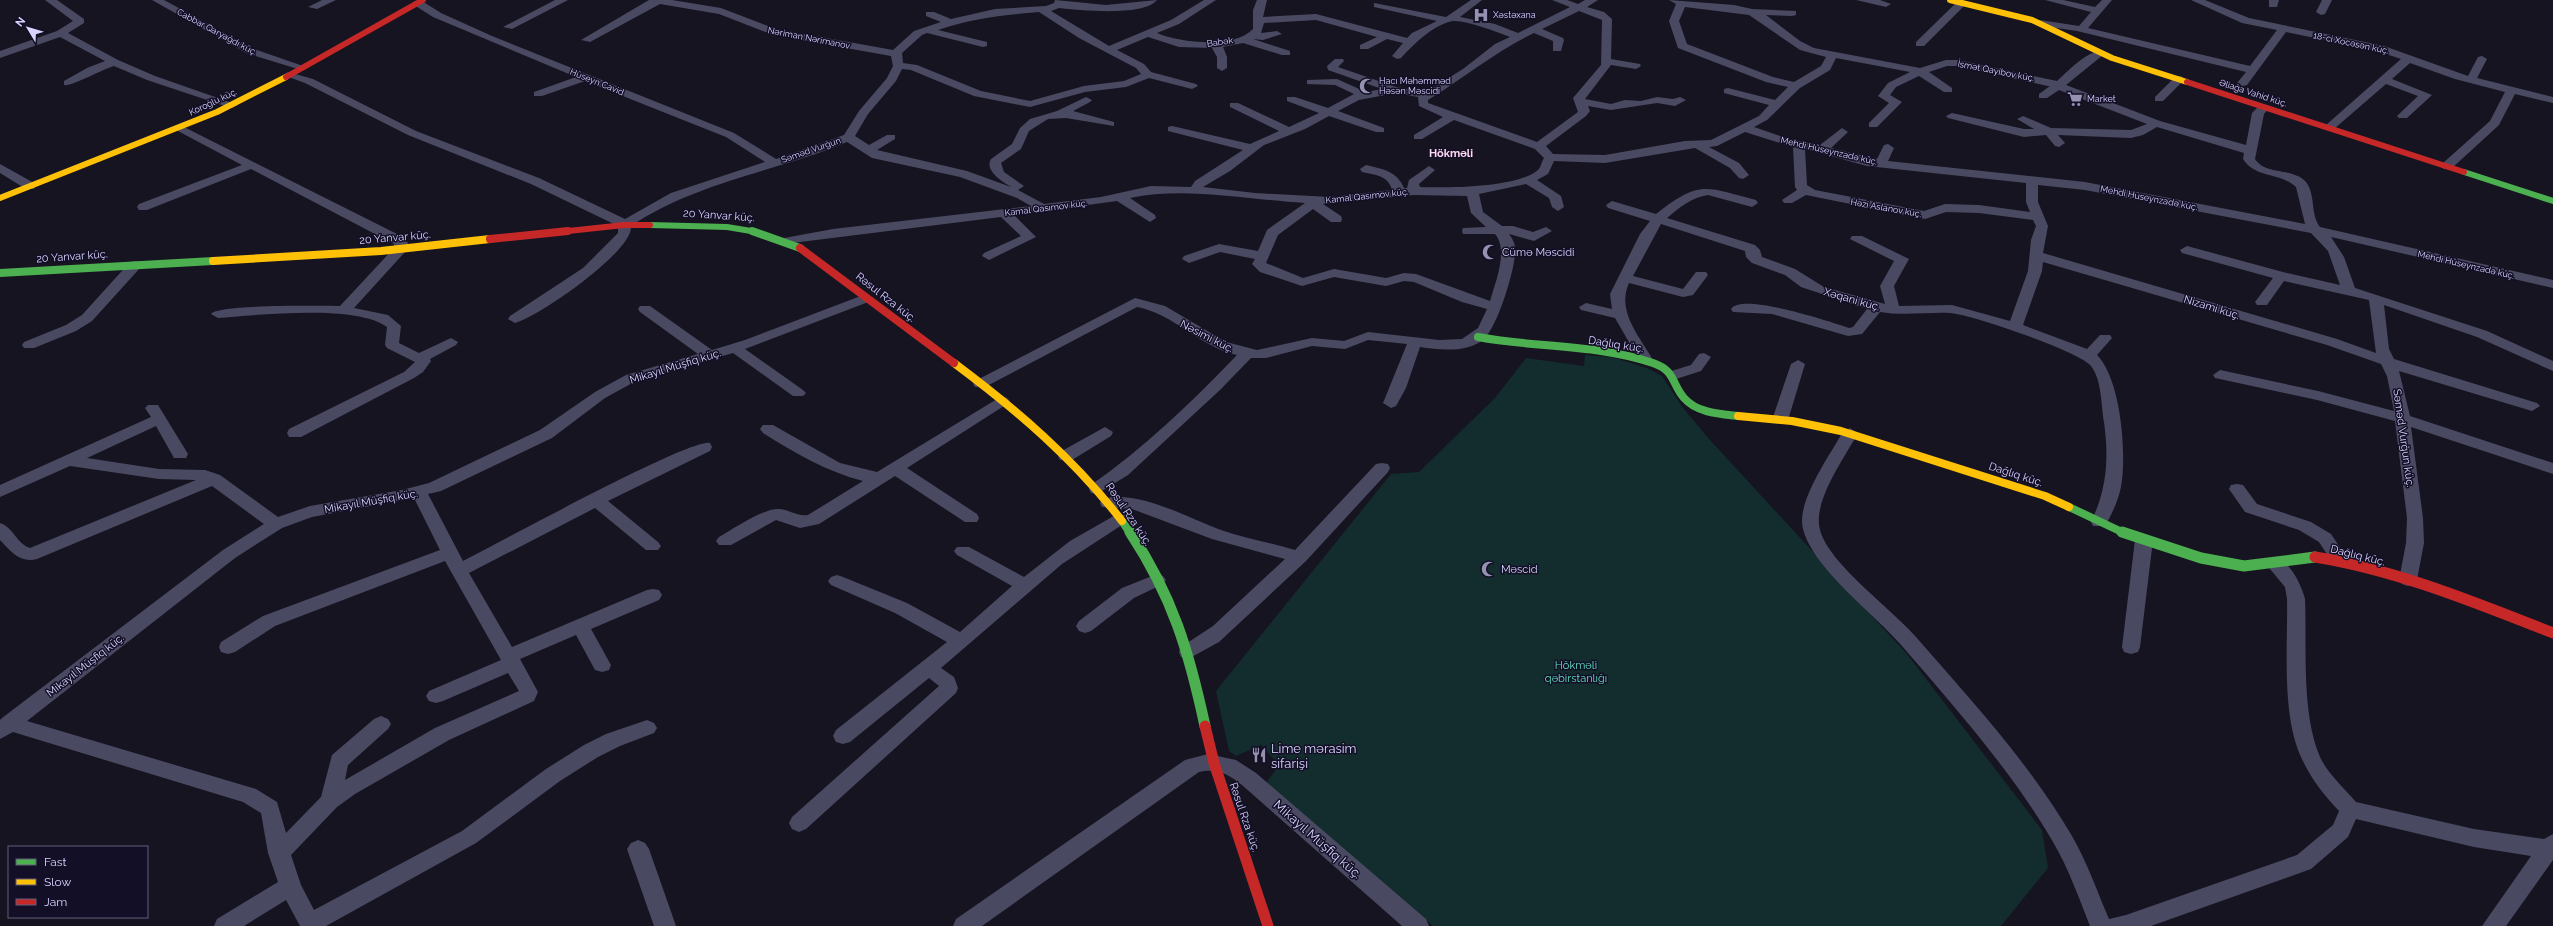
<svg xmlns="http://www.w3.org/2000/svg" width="2553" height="926" font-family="Raleway,sans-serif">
<rect width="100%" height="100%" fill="#161421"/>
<path fill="#132c2d" d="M1585,355L1611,357L1647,368L1662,376L1683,408L1710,440L1907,654L2042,830L2048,868L2001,926H1433L1266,783L1279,765L1261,745L1236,756L1229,751L1216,691L1391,474L1419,472L1495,398L1526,358L1584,366Z"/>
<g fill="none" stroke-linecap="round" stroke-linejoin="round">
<path fill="#4a4962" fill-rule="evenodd" d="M45,0H57L84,19V23L68,33L118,60L155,76L238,105L232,108L228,107L147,80L114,66C103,69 71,87 64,85V81L87,68L105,61L60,37L0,58V51L57,31L73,21Z
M152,0H164L254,49L306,67L301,70L246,53Z
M322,0H336L317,9L308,7Z
M555,0H568L512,29L503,27Z
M649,0H672L721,8L776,29L893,50L914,31L941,22L926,16V12H934L951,19L995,9L1046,6L1054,3L1055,0L1106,5L1157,0C1143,17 1080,10 1059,8L1051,11L1109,46L1171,20L1204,0H1216L1179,24L1157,33C1181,43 1234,49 1253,29V10L1257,0H1267L1263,17L1316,14L1407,38L1412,33L1437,21L1374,7V3L1446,17L1471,0H1482L1460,17L1495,24L1518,33L1570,7L1552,0H1567L1578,4L1585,0H1598L1587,7L1604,12L1612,19L1611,59L1640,64L1641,66L1636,69L1611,65L1585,99L1611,104L1625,100L1641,101L1657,97L1673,99L1680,97L1686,100L1675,106L1657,103L1611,110L1588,106L1590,111L1586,116L1546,146L1553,154L1605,155L1685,141L1711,140L1759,116L1769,105L1724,93V89L1728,88L1775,100L1788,87L1766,82L1678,48L1669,21L1676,4L1669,0L1734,5L1752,9L1796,11V15L1792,16L1766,15L1800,41L1814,48L1920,68L1946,60H1958L2057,81C2066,73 2090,48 2103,51V55L2066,85L2160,121L2246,145L2252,113L2260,105H2268L2270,107L2264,114L2255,159C2266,176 2293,167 2306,182C2316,195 2310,214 2320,227L2553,280V288L2331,237L2344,257L2355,288L2487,331L2553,361V371L2477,337L2384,305L2389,349L2394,359L2537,403L2540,406L2532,411L2399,371L2410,416L2553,463V474L2411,427L2423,518L2424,543L2417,580L2414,584L2408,586L2402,584L2399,580L2406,543L2407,518L2395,421L2317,400L2215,378L2213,375L2220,370L2318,391L2394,411L2387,376L2381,364L2327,345L2043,262L2042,271L2023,325L2087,349L2100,335H2110L2112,338L2097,355C2121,379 2127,454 2121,487C2118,501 2112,514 2105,526H2093L2091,522C2107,489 2109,458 2104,422C2101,405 2102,380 2091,366C2081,352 1970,314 1950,313C1927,312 1903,316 1880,312L1862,334L1848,336L1772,314L1733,312L1731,309C1742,292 1830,322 1849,328L1853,327L1867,309L1801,287L1785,275L1752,263L1746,257L1745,251L1661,224L1633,276L1683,289L1696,272H1706L1708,275L1693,295L1683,297L1629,283C1616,311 1640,337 1653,360L1651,363H1641L1615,318L1581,310L1579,307L1586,303L1612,309L1610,294L1640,234L1650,221L1608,208L1606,205L1612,201L1656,214C1700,179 1706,187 1756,200L1758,203L1752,207L1708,195C1692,197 1679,208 1667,218L1755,245L1760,250L1762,257L1795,269L1824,287L1885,304L1880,286L1894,261L1850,239L1852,236H1862L1909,259L1894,286L1899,306L1952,305L2010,321L2028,271L2031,240L2036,226L2033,220L1979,213L1946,212L1925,219L1806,195L1792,203H1784L1782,200L1797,190L1795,187L1793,147L1745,132L1717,146L1709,147L1739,163L1749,175L1743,179L1739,178L1730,168L1695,148L1605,163L1554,161L1548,174L1537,180L1561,196L1564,207L1558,211L1552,207L1549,198L1526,184L1479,194L1483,212L1502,226H1513L1533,232L1546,227L1552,231L1534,241L1509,234C1512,238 1515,243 1515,248C1517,265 1497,329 1483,340C1466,353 1440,350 1420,347L1406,388L1396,406L1391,408L1383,403L1407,344L1368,340L1345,349L1312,346L1266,358H1251L1220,390L1128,475L1097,494L1091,493L1089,489L1091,485C1144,448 1192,402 1237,355C1200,347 1174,314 1137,307L985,387H975L973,384L975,381L1135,298L1165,306L1226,342L1257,350L1312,338L1344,341L1368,332L1439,340L1462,339L1478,328L1487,309L1462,302L1414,282L1404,281L1386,286L1334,277L1302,286L1260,272L1252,264L1255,259L1220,252L1189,263L1182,259L1184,256L1219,244L1258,251L1267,230L1305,203C1249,200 1185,186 1130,198L1155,215L1156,218L1150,222L1117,201L1014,215L1036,237L989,260L982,256L984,253L1021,236L1001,217L784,244L782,241L784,238L833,229L1031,206L1017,198L960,177L872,158L847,142C775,172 696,182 631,226C634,251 538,317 515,323L508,319L510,316L583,268L618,233V226L531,184L408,135L305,83L283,75L288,72L313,79L416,131L539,178L625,219L671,193L765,162L726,137L585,81L542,96H534V92L576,77L433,17L414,5V1H422L441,13L492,36L734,133L776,159L844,135L859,111L887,78L893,66L891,56L773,35L719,14L660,4L590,42L581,40ZM1685,7L1749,15L1800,50L1826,57L1821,66L1794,82L1773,77L1687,44L1679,21ZM1579,11L1602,20L1601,65L1573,98L1578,112L1537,142L1428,103V100C1464,78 1496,51 1534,33L1553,41V51H1561L1564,40L1563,38L1542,29ZM1039,12L1079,38L1136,68L1141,74L1124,81L1084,86L1030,101L981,91L917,65L903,63L902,53L922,35L927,33L983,47L987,46V42L938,30C972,18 1004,15 1039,12ZM1316,20L1377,37L1360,45V49H1368L1387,39L1403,43L1392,56L1397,59L1401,58C1413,45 1434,24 1453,21C1465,20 1498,32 1510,37L1495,44L1463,69L1426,92L1396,87L1338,67L1344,61L1343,59H1335L1327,66L1328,70L1382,89L1366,92L1337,79L1307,80V84L1335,85L1354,94L1328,108L1295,97H1287V101L1319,113L1289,127L1238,103H1230V107L1279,131L1250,144L1172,126L1168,127V131L1243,150L1195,181L1191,187L1151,186L1101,197L1044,204L1018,190L1024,186L1004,172L1001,163L1021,149L1029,131L1048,119L1066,118L1114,126V122L1073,111L1090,102L1092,100L1086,97L1057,111L1030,119L1020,128L1012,144L991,159C984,171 1003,182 1011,187L967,171L877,150L895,139V135H887L869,145L855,136L868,114L896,81L902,69L911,70L974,96L1030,107L1085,92L1126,87L1149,78L1192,89L1198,86L1196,84L1151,72L1144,64L1117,50L1148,37L1179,47L1212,48L1217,57V68L1222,71L1227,68V57L1223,47L1243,43L1282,55H1290V51L1253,39L1263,40L1282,34L1277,31L1261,33L1264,23ZM1836,58L1910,72L1888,83L1878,96L1889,103L1869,123V127H1877L1902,102L1890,95L1896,87L1919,76L1944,92H1952V88L1929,72L1947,66H1958L2048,86H2050L2039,94V98H2047L2059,90L2147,124L2131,130L2051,128L2023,116L2017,119L2034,129H2024L1952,113L1946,116L1948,118L2024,137L2046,135L2055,146L2059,147L2065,143L2058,135L2131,138L2143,135L2157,127L2244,153L2243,159C2256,179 2280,172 2296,187L2305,224L2085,182L1888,161L1894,148L1888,144L1884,145L1877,159L1831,148L1848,132L1842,128L1820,145L1789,139L1754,127L1767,120L1800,88L1830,70ZM1396,93L1418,97L1419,106L1443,117L1414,135V139H1422L1454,120L1535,149L1544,158C1542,161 1541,166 1539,169C1520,188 1446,188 1420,187L1419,184L1435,170L1429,166L1409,180L1407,188H1404C1397,171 1383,169 1366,165L1360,169L1362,172C1375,175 1388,175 1392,190L1330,197L1255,193L1203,187L1230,171L1264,145L1305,129L1329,116L1376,132H1384V128L1338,111L1359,100ZM1805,149L1867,166L2026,183V202L2030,212L1979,205L1945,204L1924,211L1815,190L1807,185ZM2038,185L2085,190L2311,233L2328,251L2340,285L2283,272L2187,246L2180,250L2182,253L2273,278L2255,302L2257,305H2267L2284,281L2369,300L2376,353L2337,339L2043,253L2048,226L2038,202ZM1414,195L1467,196L1471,213L1486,227L1463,228L1462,231L1463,234H1495C1509,250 1495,283 1490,301L1416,274L1404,273L1386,278L1334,269L1303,278L1266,263L1278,235L1313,209L1331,222H1341L1342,219L1341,216L1323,204Z
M1856,0H1880L1891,4L1886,7Z
M2045,0H2063L2095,7L2102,0H2112L2088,28L2250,66L2277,30L2242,23L2191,0H2205L2249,18L2384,46L2468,76L2478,57L2482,56L2487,59L2477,78L2553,97V103L2515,94L2499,125L2451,169H2443V163L2490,121L2505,92L2455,79L2410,63L2392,79L2432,95L2407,118H2399L2397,116L2418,96L2386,84L2334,129H2326V125L2401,59L2377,51L2286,32L2247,85L2243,86L2237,83L2246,72L2077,31L2036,25V21L2040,20L2079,26L2091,12Z
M2269,0H2279L2277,7H2269Z
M2322,0H2332L2325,14L2321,15L2316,12Z
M1958,1L1967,3L1924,46H1916V42Z
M2179,76L2183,77V81L2163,101H2155V97L2175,77Z
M180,125L403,237L408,243L405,252L354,308L388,315L401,326L399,343L419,353L451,338L458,342L456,345L430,359L431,361L423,372L414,378L301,437H289L287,433L289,429L404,372L415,362L387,348L385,345L387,327C356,304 258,315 218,318L211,314C218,304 323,306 340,306L394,248V244L251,169L147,210H139L137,207L139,204L242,165L176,130V126Z
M0,164L34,183L36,186L34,189H26L0,173Z
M135,261L140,262L142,265L140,268L92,321L76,331L34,348H24L22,345L24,342L66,325L82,315L130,262Z
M866,294L873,298L871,301L745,349L803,390L806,393L803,396H793L733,353L636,381L605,398L552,438L441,491L428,494L463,561C495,545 690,438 710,443L712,447L710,451L608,501L658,542L661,546L658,550H646L595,508L469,573L512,647L647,590L653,589L659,590L662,595L659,600L591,629L611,665L609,670L602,672L595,670L576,635L520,659L538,692L534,701L449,740L355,794L337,807L291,855L301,885L314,910L462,831L546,769L584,745L606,734L647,720L654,723L657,728L654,733L620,746L598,757L560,781L476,843L326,926H300L286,900L244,926H214L217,919L278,882L268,853L261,813L243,802L13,732L0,739V720L2,718L223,550L264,524L212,486L37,559C21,564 10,551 0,540V523C13,527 17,544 30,548L196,480L159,479L70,466L0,497V485L151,417L145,408L148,405H158L188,454L186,458H174L156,426L87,458L159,469L205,470L220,475L278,517L310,506L402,490L429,483L540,430L595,392L626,375L698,354L640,312L638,309L640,306H650L712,350L745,340ZM414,498L440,550L263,616L221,642L219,647L221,652L228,654L235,652L275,626L445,561L501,660L429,691L426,696L429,701L436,703L443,701L508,673L519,691L435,728L345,780L348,765L388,729L391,724L388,719L381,716L374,719L332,755L321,797L286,833L277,802L256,789L27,721L235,558L282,528L312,517Z
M1704,353L1711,357L1701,371L1673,380L1666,375L1668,372L1691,365L1699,354Z
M1798,360L1805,364L1788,420L1785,423H1775L1772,420L1791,364Z
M1002,396L1007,398L1010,401L1007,404L907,468L977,514L979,518L977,522H965L895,476L819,524L800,528L776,520L731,545H719L716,541L719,537C733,529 762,509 778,509C789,509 797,517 808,515L863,481C825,471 795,453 763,433L760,429L763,425H773L840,463L877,472Z
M1105,427L1113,432L1111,436L1072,460H1060L1058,456L1060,452Z
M1850,428L1858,433C1845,457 1812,502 1820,530C1829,564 1892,609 1916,637C1971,700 2030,764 2072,836C2087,862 2097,891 2109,919L2126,915L2297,855L2333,825L2339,811C2324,795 2311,779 2302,759C2281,715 2288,647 2287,599L2285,587L2265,563L2268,559C2287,553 2301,584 2305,599C2307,647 2301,712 2320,757C2328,774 2344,788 2356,802L2474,829L2544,839L2553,834V860L2506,926H2482L2531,856L2474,847L2356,819L2348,837L2311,869L2151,926H2090C2080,901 2071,875 2058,851C2020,781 1955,707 1902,646C1876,615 1813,569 1803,529C1796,502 1829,457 1842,433Z
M1382,463L1388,464L1390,468L1388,472L1306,561L1219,642L1188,659L1181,657L1179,652L1181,647L1213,626L1285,559L1212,539L1132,509L1102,507L1100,503L1102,499C1138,489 1188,518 1221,530C1245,538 1271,543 1295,550L1376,464Z
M2237,484L2243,485L2257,504L2311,522L2331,534L2349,561L2346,565L2340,567L2334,565L2319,542L2299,530L2245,512L2229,489L2231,485Z
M1119,513L1125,515L1127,519L1125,523L1062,564L941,668L954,677L958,688L956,693L806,829L799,832L792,829L789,823L792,817L939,686L929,678L850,742L843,744L836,742L833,736L836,730L947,642L895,613L831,585L828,581L831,577L837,575L843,577L907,603L960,632L1012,586L957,555L954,551L957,547H969L1024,577L1070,541Z
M2144,534L2150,536L2153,540L2140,647L2138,652L2131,654L2124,652L2122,647L2135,540L2138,536Z
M1157,574L1163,576L1166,580L1163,584L1134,598L1091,631L1085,633L1079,631L1076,626L1079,621L1122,588Z
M1208,754L1236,760L1256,773L1426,919L1429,926H1402L1242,785C1228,774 1217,768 1199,772L982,926H953L956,919L1185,760Z
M638,840L645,843L649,849L676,926H654L627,849L631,843Z"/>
<path stroke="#4caf50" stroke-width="6" d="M2464,172L2553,201
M650,225L727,227L757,232"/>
<path stroke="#4caf50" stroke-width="8" d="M752,231L800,248
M0,273L213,261
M1478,337C1536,348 1597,344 1653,363C1676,371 1671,383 1684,398C1697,413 1720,414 1738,416
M2069,507L2124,533
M1122,521L1130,533"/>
<path stroke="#4caf50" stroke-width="11" d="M1130,532C1173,597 1189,652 1205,726
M2122,532L2201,558L2244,566L2315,557"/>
<path stroke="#ffc107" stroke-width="6" d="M1950,0L2032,20L2112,58L2187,82
M0,198L217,112L286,77"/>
<path stroke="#ffc107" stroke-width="8" d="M213,261L381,251L490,239
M954,363C1017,410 1074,459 1122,521
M1738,416L1792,421L1841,431L2045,496L2069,507"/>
<path stroke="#c62828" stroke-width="6" d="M286,77L423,0
M2187,82L2464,172
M559,232L624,225H650"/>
<path stroke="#c62828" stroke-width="8" d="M490,239L568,231
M800,248L954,363"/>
<path stroke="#c62828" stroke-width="11" d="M2315,557C2397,570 2476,603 2553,633
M1205,726L1214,763L1268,926"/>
</g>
<defs>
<symbol id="hospital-bare" viewBox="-9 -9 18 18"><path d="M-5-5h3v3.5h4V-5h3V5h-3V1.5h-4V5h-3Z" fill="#9591b1" stroke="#130f26" stroke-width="2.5" paint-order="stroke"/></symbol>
<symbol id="mosque-bare" viewBox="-9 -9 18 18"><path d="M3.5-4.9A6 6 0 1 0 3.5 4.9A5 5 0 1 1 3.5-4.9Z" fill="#9591b1" stroke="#130f26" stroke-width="2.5" paint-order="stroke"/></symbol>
<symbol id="supermarket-bare" viewBox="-9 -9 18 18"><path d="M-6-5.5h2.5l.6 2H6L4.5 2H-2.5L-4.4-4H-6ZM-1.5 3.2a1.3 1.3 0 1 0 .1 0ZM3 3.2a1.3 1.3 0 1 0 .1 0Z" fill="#9591b1" stroke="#130f26" stroke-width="2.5" paint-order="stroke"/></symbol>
<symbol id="restaurant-bare" viewBox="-9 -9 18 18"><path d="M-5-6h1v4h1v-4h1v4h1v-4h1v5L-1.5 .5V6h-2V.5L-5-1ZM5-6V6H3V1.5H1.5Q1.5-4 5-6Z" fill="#9591b1" stroke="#130f26" stroke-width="2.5" paint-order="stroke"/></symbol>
</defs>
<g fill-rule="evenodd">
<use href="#hospital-bare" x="1470" y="4" width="22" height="22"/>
<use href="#mosque-bare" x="1356" y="75" width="22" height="22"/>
<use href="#supermarket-bare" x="2064" y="88" width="22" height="22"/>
<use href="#mosque-bare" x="1479" y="241" width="22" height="22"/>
<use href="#mosque-bare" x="1478" y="558" width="22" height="22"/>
<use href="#restaurant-bare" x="1248" y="744" width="22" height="22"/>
</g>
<g text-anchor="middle" stroke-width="3" stroke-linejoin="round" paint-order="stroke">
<g font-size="9" fill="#d9d4ff" stroke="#130f26" text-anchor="start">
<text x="1493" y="18">Xəstəxana</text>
<text x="1379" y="84">Hacı Məhəmməd<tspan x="1379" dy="10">Həsən Məscidi</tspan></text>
<text x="2087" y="102">Market</text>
</g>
<g font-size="9" fill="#d9d4ff" stroke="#130f26">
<text transform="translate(217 32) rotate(28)" y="3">Cabbar Qaryağdı küç.</text>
<text transform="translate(809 38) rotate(11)" y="3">Nəriman Nərimanov</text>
<text transform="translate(1220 42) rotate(-8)" y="3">Babək</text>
<text transform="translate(2351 43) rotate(12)" y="3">18-ci Xocəsən küç.</text>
<text transform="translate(1996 71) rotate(11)" y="3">İsmət Qayibov küç.</text>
<text transform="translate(597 82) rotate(22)" y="3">Hüseyn Cavid</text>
<text transform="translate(2253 93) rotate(18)" y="3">Əliağa Vahid küç.</text>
<text transform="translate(213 102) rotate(-25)" y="3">Koroğlu küç.</text>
<text transform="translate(811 150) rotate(-19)" y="3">Səməd Vurğun</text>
<text transform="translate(1829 151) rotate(13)" y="3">Mehdi Hüseynzadə küç.</text>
<text transform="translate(1367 196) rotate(-6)" y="3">Kamal Qasımov küç.</text>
<text transform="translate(2149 198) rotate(11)" y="3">Mehdi Hüseynzadə küç.</text>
<text transform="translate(1046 208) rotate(-7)" y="3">Kamal Qasımov küç.</text>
<text transform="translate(1886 208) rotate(10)" y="3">Həzi Aslanov küç.</text>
<text transform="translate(2466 265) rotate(13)" y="3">Mehdi Hüseynzadə küç.</text>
</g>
<g font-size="11" font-weight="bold" fill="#ffd6f0" stroke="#130f26">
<text x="1451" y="157">Hökməli</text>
</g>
<g font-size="11" fill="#d9d4ff" stroke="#130f26">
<text transform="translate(719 215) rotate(4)" y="4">20 Yanvar küç.</text>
<text transform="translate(395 237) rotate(-5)" y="4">20 Yanvar küç.</text>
<text transform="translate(72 256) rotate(-4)" y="4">20 Yanvar küç.</text>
<text transform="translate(886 297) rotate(38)" y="4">Rəsul Rza küç.</text>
<text transform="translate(1852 299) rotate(16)" y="4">Xəqani küç.</text>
<text transform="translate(2212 307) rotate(17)" y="4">Nizami küç.</text>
<text transform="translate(1207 336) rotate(27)" y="4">Nəsimi küç.</text>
<text transform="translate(1616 344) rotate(9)" y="4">Dağlıq küç.</text>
<text transform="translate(675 366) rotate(-17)" y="4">Mikayıl Müşfiq küç.</text>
<text transform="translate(2404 438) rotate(82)" y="4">Səməd Vurğun küç.</text>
<text transform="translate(2016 474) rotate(18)" y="4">Dağlıq küç.</text>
<text transform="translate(371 501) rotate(-10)" y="4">Mikayıl Müşfiq küç.</text>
<text transform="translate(1129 514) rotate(56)" y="4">Rəsul Rza küç.</text>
<text transform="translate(2358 555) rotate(14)" y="4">Dağlıq küç.</text>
<text transform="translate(85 665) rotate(-38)" y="4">Mikayıl Müşfiq küç.</text>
<text transform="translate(1245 817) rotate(71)" y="4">Rəsul Rza küç.</text>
</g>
<g font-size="11" fill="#d9d4ff" stroke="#130f26" text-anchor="start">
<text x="1502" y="256">Cümə Məscidi</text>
<text x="1501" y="573">Məscid</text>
</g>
<g font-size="11" fill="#5fe0c0" stroke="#130f26">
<text x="1576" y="669">Hökməli<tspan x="1576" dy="13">qəbirstanlığı</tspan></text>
</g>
<g font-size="13" fill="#d9d4ff" stroke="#130f26" text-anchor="start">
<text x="1271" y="753">Lime mərasim<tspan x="1271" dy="15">sifarişi</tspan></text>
</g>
<g font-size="13" fill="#d9d4ff" stroke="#130f26">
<text transform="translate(1318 839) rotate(41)" y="5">Mikayıl Müşfiq küç.</text>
</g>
</g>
<rect x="8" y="846" width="140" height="72" fill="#130f26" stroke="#625e7d"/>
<rect x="16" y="859" width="20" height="6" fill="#4caf50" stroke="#625e7d"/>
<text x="44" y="866" font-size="12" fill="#d9d4ff">Fast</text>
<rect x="16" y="879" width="20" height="6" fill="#ffc107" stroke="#625e7d"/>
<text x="44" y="886" font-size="12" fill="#d9d4ff">Slow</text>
<rect x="16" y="899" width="20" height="6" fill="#c62828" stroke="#625e7d"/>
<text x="44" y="906" font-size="12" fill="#d9d4ff">Jam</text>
<g transform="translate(28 28) rotate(308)" stroke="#130f26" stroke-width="3" paint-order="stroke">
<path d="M0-3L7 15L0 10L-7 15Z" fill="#d9d4ff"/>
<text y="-6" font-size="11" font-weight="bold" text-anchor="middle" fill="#d9d4ff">N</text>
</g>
</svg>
